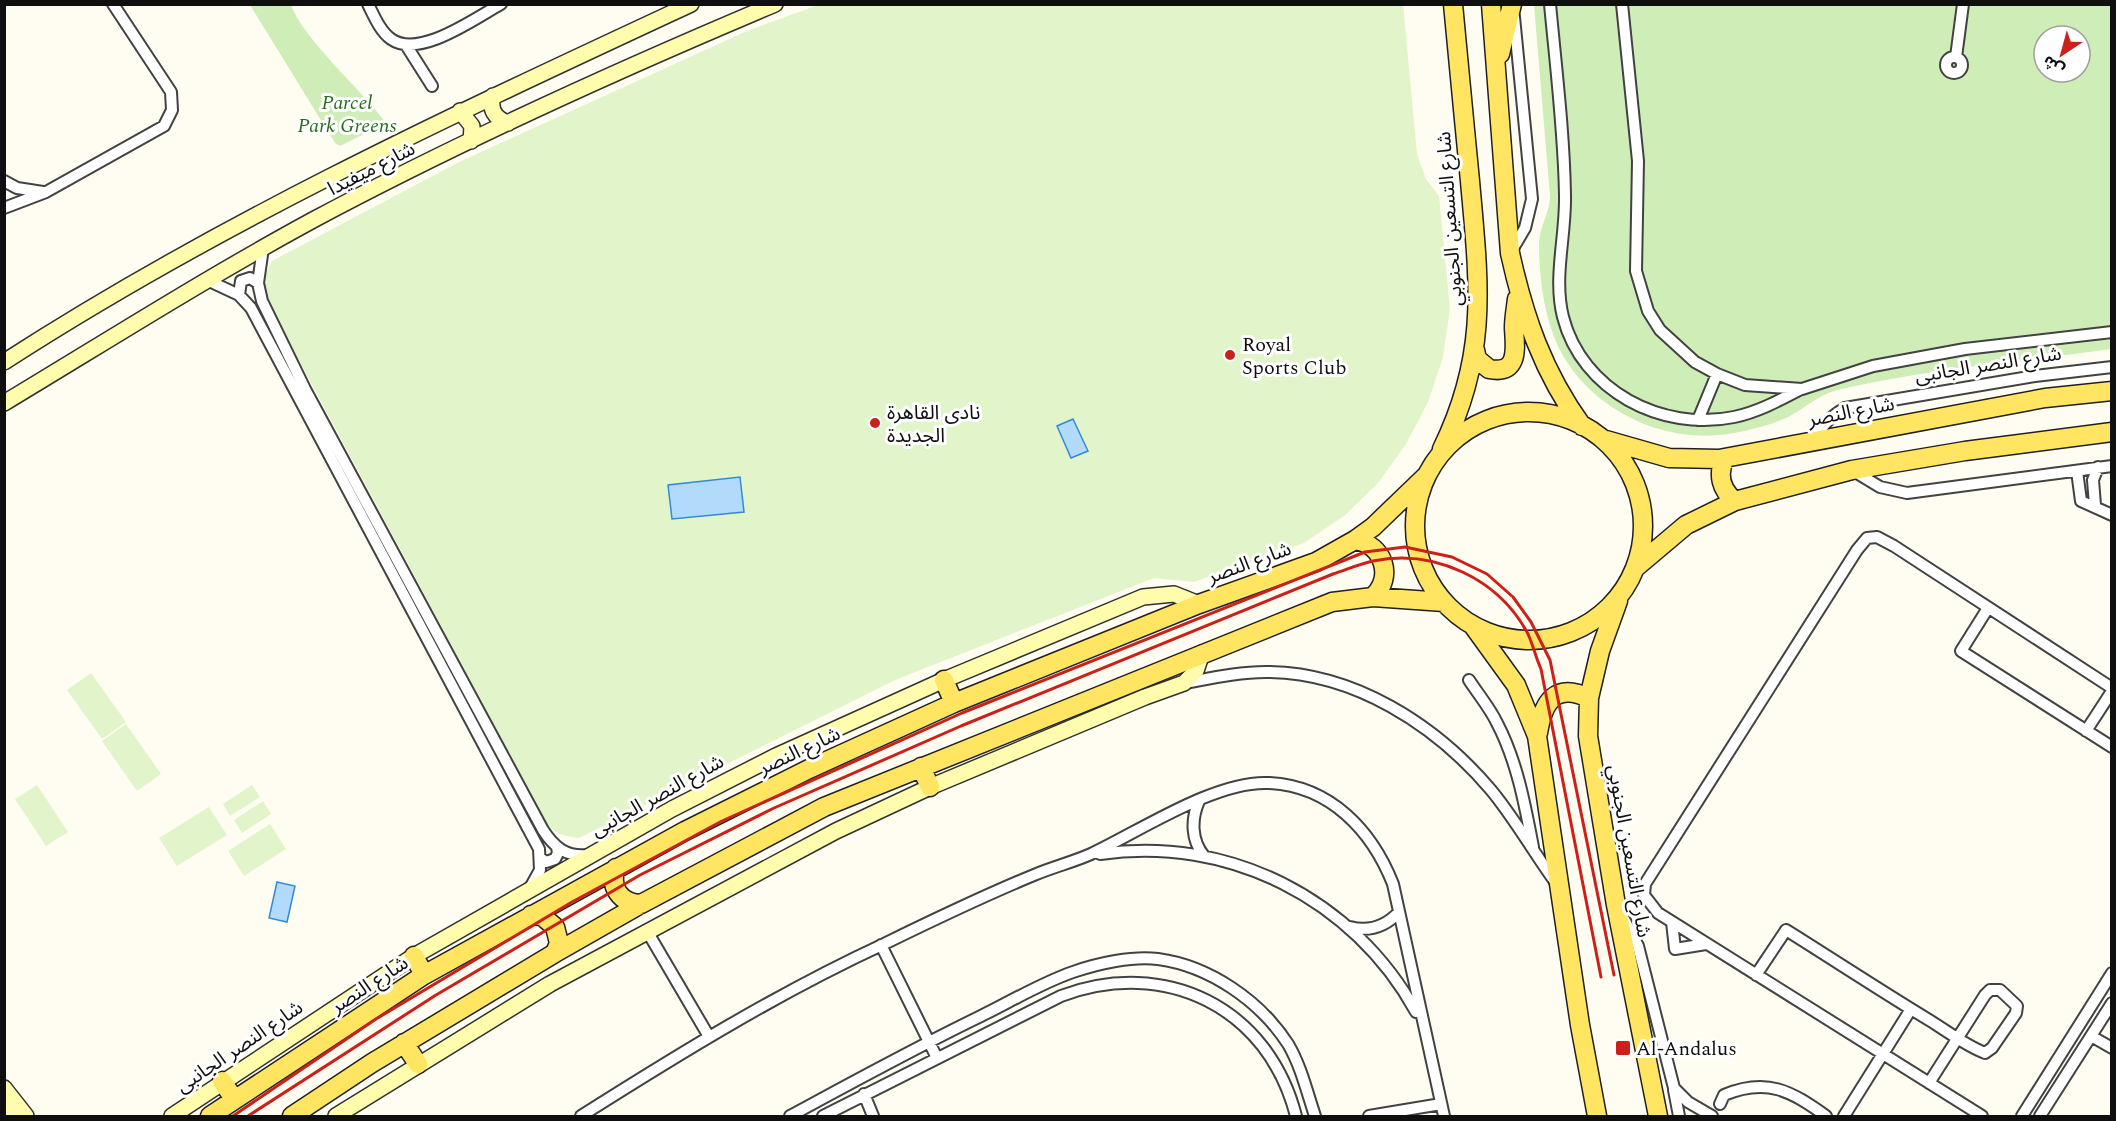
<svg xmlns="http://www.w3.org/2000/svg" width="2116" height="1121" font-family="Spectral,'Noto Sans Arabic',serif">
<rect width="100%" height="100%" fill="#fffdf2"/>
<path fill="#cfedb7" fill-rule="evenodd" d="M250,5H291C304,40 361,89 386,123L340,146L335,143Z
M1534,5H2111V349C2021,362 1926,369 1837,390C1815,396 1802,412 1781,420C1764,427 1738,433 1719,435C1655,441 1586,405 1558,346C1544,316 1539,277 1539,244C1539,227 1550,213 1550,196ZM2044,36H2080V72H2044Z"/>
<path fill="#e2f4ca" d="M1403,4L1417,154L1426,179L1439,196L1450,309L1443,357L1428,402L1406,444L1378,483L1344,516L1304,543L1194,582L1154,578L895,680L579,838C543,835 540,813 526,784L264,295L263,279L272,261L459,162L747,31L818,5Z
M91,673L126,722L102,739L67,690Z
M126,724L161,774L137,791L102,741Z
M37,785L68,832L46,846L15,799Z
M252,785L260,797L230,816L223,804Z
M263,801L271,814L242,833L234,820Z
M209,807L227,835L177,866L159,838Z
M270,824L286,849L244,876L228,851Z"/>
<path fill="#b2dafb" stroke="#338ad8" stroke-width="1.5" d="M1073,419L1088,451L1071,458L1057,426Z
M740,477L744,512L672,519L668,485Z
M277,882L295,886L287,922L269,918Z"/>
<g fill="none" stroke-linecap="round" stroke-linejoin="round">
<defs>
<path id="street" d="M368,4C374,16 380,31 391,39C419,59 474,19 501,4
M1550,4C1556,68 1564,132 1565,195C1566,236 1553,277 1563,317C1582,391 1662,432 1734,417C1758,412 1780,400 1801,389
M1622,4L1638,161L1636,271L1648,311L1660,330L1695,362L1717,374L1745,385L1802,389L1873,366L1965,349L2112,332
M406,45L432,86
M1956,57L1963,4
M1946 65a8 8 0 1 1 16 0a8 8 0 1 1-16 0Z
M4,181L17,188L43,192
M4,208L46,192L164,126L172,110L171,92L113,4
M263,248L258,283L262,301L305,389L543,830C554,847 566,857 587,855
M1512,250L1525,228L1532,199L1514,17
M207,280L239,295L251,308L539,849L540,870L530,888
M239,295L241,281L250,278L258,283
M1698,420L1717,374
M1815,440C1822,425 1830,417 1845,408L2035,376L2112,367
M1852,470L1880,487L1907,493L2112,466
M2077,471L2081,501L2112,515
M2095,505L2093,480L2098,467
M1988,608L1961,651L2112,747
M1469,680C1478,694 1490,708 1497,723C1517,761 1525,805 1533,847
M1185,683C1212,678 1239,672 1266,672C1354,672 1436,725 1491,790C1515,819 1534,853 1556,883
M2086,731L2112,691
M1199,801C1191,819 1191,840 1204,856
M1100,854C1228,835 1354,899 1416,1012
M540,858L546,862L555,859L558,853L557,847
M1623,917L1638,946L1674,1088L1688,1102L1712,1116
M1672,922L1675,949L1706,944
M1350,927C1369,932 1385,927 1399,912
M647,931L708,1035
M881,945L937,1058
M1756,975L1786,930C1834,960 1881,991 1929,1020C1947,1031 1966,1046 1985,1053L1992,1048L2016,1013L2017,1006L2000,990H1990L1985,995L1929,1083
M2091,1036L2112,1048
M1674,1090L1679,1116
M864,1094L873,1116
M1720,1104L1724,1095C1767,1077 1791,1091 1826,1116
M581,1116C679,1054 778,993 884,944C933,920 983,896 1034,875C1053,867 1073,862 1091,854C1140,831 1216,780 1269,783C1331,786 1372,831 1393,884L1444,1116
M790,1116C853,1082 915,1048 979,1017C1010,1002 1041,983 1073,972C1099,963 1132,956 1158,959C1210,966 1260,1001 1288,1044C1301,1066 1307,1092 1315,1116
M823,1116L1061,996C1165,957 1268,1007 1296,1116
M1369,1116L1441,1104
M1844,1116L1911,1009
M1982,1116L1658,913L1644,895L1645,884L1857,550L1867,538L1877,537L1894,546L2112,688
M2022,1116L2112,973
M2040,1116L2112,1003"/>
<path id="secondary" d="M493,96C489,109 495,119 508,123
M460,111L472,126L471,141
M4,362C222,221 457,113 691,4
M4,403C107,341 208,277 313,220C463,140 618,70 775,4
M4,1088L26,1116
M4,1109L10,1116
M172,1116L414,956L672,809L776,756L944,680L1143,597L1174,594L1199,604
M336,1116L550,984L836,831L930,787L1145,697L1184,683L1196,671L1202,653"/>
<path id="primary" d="M1491,4L1510,253C1524,317 1543,372 1582,426
M1500,54L1512,4
M1475,350L1477,359L1489,369C1520,375 1515,347 1514,328C1514,318 1516,308 1517,299
M1415 526a114 114 0 1 1 228 0a114 114 0 1 1-228 0Z
M1606,440L1669,458L1719,459L2045,398L2112,391
M1442,449C1489,353 1479,283 1470,181C1464,122 1459,64 1453,4
M1725,458C1717,474 1721,490 1735,501
M1355,540C1384,545 1394,577 1373,597
M1635,568L1686,525L1735,501L1852,470L1965,451L2112,432
M1618,601L1600,651L1589,698L1588,736L1616,905L1658,1116
M1474,627L1516,685L1537,736L1580,1025L1597,1116
M944,680L954,703
M1538,733C1543,702 1555,682 1589,698
M921,767L930,787
M616,868C609,887 620,903 641,904
M531,915L542,916L555,927L559,943L555,953
M414,956L424,975
M404,1043L418,1064
M222,1081L234,1099
M210,1116L424,975L685,831L809,769L954,703L1199,604L1316,562L1355,540L1373,527L1427,475
M292,1116L372,1063L555,953L641,904L824,807L1332,602L1373,597L1444,602"/>
</defs>
<use href="#street" stroke="#424242" stroke-width="14"/>
<use href="#secondary" stroke="#313131" stroke-width="18"/>
<use href="#primary" stroke="#202020" stroke-width="21"/>
<use href="#street" stroke="#fff" stroke-width="10"/>
<use href="#secondary" stroke="#fffcad" stroke-width="15"/>
<use href="#primary" stroke="#ffe562" stroke-width="18"/>
<path stroke="#cc201b" stroke-width="3" d="M233,1116L376,1019L572,902L722,821L962,713L1365,552L1405,547L1452,557L1487,574L1513,597L1531,622L1550,660L1614,975
M248,1116L436,995L640,875L774,808L961,726L1333,574C1346,570 1359,564 1373,561C1434,548 1499,579 1528,634C1533,645 1536,658 1541,669L1601,977"/>
</g>
<g fill="#cc201b" stroke="#fff" stroke-width="2">
<circle cx="1230" cy="355" r="6"/>
<circle cx="875" cy="423" r="6"/>
<rect x="1615" y="1040" width="16" height="16" rx="3"/>
</g>
<g text-anchor="middle" stroke-width="6" stroke-linejoin="round" paint-order="stroke">
<g font-size="20" font-style="italic" fill="#246d19" stroke="#fff">
<text x="347" y="109">Parcel<tspan x="347" dy="23">Park Greens</tspan></text>
</g>
<g font-size="20" fill="#0f0f0f" stroke="#fff">
<text transform="translate(371 168) rotate(-27)" y="7">شارع ميفيدا</text>
<text transform="translate(1449 219) rotate(-94)" y="7">شارع التسعين الجنوبي</text>
<text transform="translate(1988 364) rotate(-9)" y="7">شارع النصر الجانبى</text>
<text transform="translate(1851 411) rotate(-11)" y="7">شارع النصر</text>
<text transform="translate(1249 562) rotate(-20)" y="7">شارع النصر</text>
<text transform="translate(799 750) rotate(-25)" y="7">شارع النصر</text>
<text transform="translate(657 795) rotate(-29)" y="7">شارع النصر الجانبى</text>
<text transform="translate(1630 851) rotate(80)" y="7">شارع التسعين الجنوبي</text>
<text transform="translate(369 984) rotate(-33)" y="7">شارع النصر</text>
<text transform="translate(239 1046) rotate(-34)" y="7">شارع النصر الجانبى</text>
</g>
<g font-size="20" fill="#0f0f0f" stroke="#fff" text-anchor="start">
<text x="1242" y="351">Royal<tspan x="1242" dy="23">Sports Club</tspan></text>
<text x="887" y="419">نادى القاهرة<tspan x="887" dy="23">الجديدة</tspan></text>
<text x="1636" y="1055">Al-Andalus</text>
</g>
</g>
<rect width="2116" height="1121" fill="none" stroke="#0f0f0f" stroke-width="12"/>
<g transform="translate(2062 54) rotate(216)"><circle r="28" fill="#ffffff" stroke="#9f9f9f" stroke-width="1.5"/>
<path d="M0-4.5L10 22L0 15L-10 22Z" fill="#cc201b"/>
<text y="-9" font-size="16" font-weight="bold" text-anchor="middle" fill="#0f0f0f">ش</text>
</g>
</svg>
